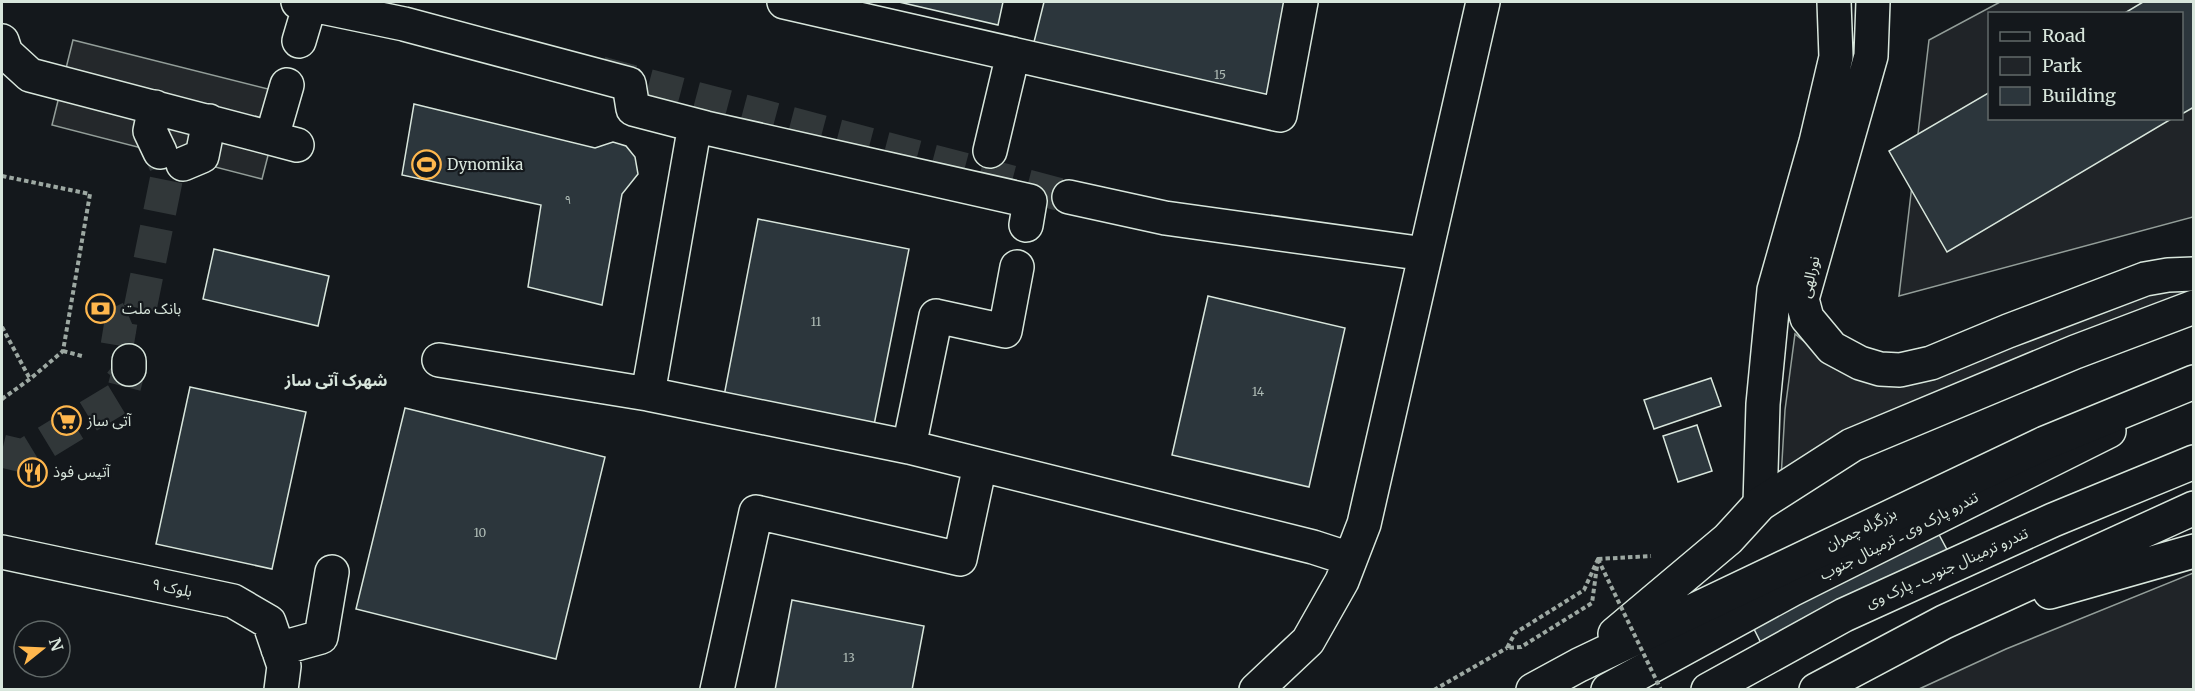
<svg xmlns="http://www.w3.org/2000/svg" width="2195" height="691" font-family="Merriweather,'Noto Sans Arabic',serif">
<rect width="100%" height="100%" fill="#14181c"/>
<path fill="#202428" stroke="#939e99" stroke-width="1.5" fill-rule="evenodd" d="M2000,2H2193V217L1899,296L1929,40ZM1990,14H2182V118H1990Z
M2193,284V297L1781,478L1785,410L1795,334L1834,366L1853,375L2133,296Z
M2193,573V689H1919L2006,649Z"/>
<path fill="#24282b" stroke="#939e99" stroke-width="1.5" d="M73,40L284,93L262,179L52,125Z"/>
<path fill="#2c363c" stroke="#d8e6dc" stroke-width="1.5" d="M899,2H1003L998,25Z
M1044,2H1302L1278,104L1033,46Z
M2143,2H2194V107L2182,114V14H2123Z
M1990,92V118H2173L1947,252L1889,151Z
M414,104L595,148L613,142L626,146L635,157L638,174L622,194L602,305L528,287L541,205L402,175Z
M758,219L909,249L874,425L724,396Z
M214,249L329,276L318,326L203,299Z
M1208,296L1345,328L1309,487L1172,455Z
M1711,378L1721,406L1654,429L1644,400Z
M190,387L306,412L272,569L156,544Z
M405,408L605,457L556,659L356,609Z
M1697,425L1712,471L1678,482L1663,436Z
M1936,529L1952,559L1764,649L1751,623Z
M792,600L924,626L912,690H775Z"/>
<g fill="none" stroke-linecap="round" stroke-linejoin="round">
<path stroke="#313739" stroke-width="33" stroke-dasharray="33 16" stroke-linecap="butt" d="M601,73L1069,197
M2,451L23,456L122,396L129,369L115,358L121,322L139,314L168,171L160,152"/>
<defs>
<path id="minor" d="M298,2L404,24L629,84L633,109L706,128L1030,201L1026,225
M784,2L1280,115L1301,2
M1873,2L1871,56L1802,299L1807,318L1832,348L1860,363L1880,369L1900,370L1931,363L2008,331L2145,279L2168,275L2194,274
M2,41L6,53L30,75L297,145
M299,41L310,4
M155,107L150,131L160,152
M272,137L287,85
M990,151L1013,54
M183,164L202,156L209,121
M1069,197L1165,218L1425,254
M439,360L648,394L909,447L1313,547L1350,559
M129,369V361
M648,394L693,136
M909,447L936,316L1005,331L1017,267
M1760,504L1763,404L1774,290L1816,142L1836,57L1834,2
M2,552L233,601L269,622L284,666L281,690
M278,649L321,637L332,572
M717,690L756,512L960,559L980,465
M1256,690L1308,641L1342,581L1364,524L1483,2
M1608,690L1791,590L2109,431
M1708,690L1844,615L2053,520L2194,462"/>
<path id="highway" d="M2050,592L2194,551
M1615,634L1728,539L1760,504L1852,445L2075,352L2194,307
M1533,690L1579,665L2045,443L2194,382
M1816,690L1944,622L2194,508"/>
</defs>
<use href="#minor" stroke="#d8e6dc" stroke-width="36"/>
<use href="#highway" stroke="#d8e6dc" stroke-width="36"/>
<path stroke="#9da8a2" stroke-width="4" stroke-dasharray="4.5 3" stroke-linecap="butt" d="M2,176L90,194L63,351L30,379L2,399
M2,327L30,379
M63,351L82,356
M1598,559L1592,603L1521,647L1507,648L1515,633L1584,590Z
M1598,559L1651,556
M1434,690L1507,648"/>
<use href="#minor" stroke="#14181c" stroke-width="33"/>
<use href="#highway" stroke="#14181c" stroke-width="33"/>
<path stroke="#9da8a2" stroke-width="4" stroke-dasharray="4.5 3" stroke-linecap="butt" d="M1598,559L1661,690"/>
</g>
<defs>
<symbol id="stadium-ring" viewBox="-11 -11 22 22"><circle r="9.5" fill="#14181c" stroke="#ffb74d" stroke-width="1.5"/><path d="M0-5a6.5 5 0 1 0 0 10a6.5 5 0 1 0 0-10ZM-3.5-1.8h7v3.6h-7Z" fill="#ffb74d"/></symbol>
<symbol id="bank-ring" viewBox="-11 -11 22 22"><circle r="9.5" fill="#14181c" stroke="#ffb74d" stroke-width="1.5"/><path d="M-6-4H6V4H-6ZM0-2.3a2.3 2.3 0 1 0 0 4.6a2.3 2.3 0 1 0 0-4.6Z" fill="#ffb74d"/></symbol>
<symbol id="supermarket-ring" viewBox="-11 -11 22 22"><circle r="9.5" fill="#14181c" stroke="#ffb74d" stroke-width="1.5"/><path d="M-6-5.5h2.5l.6 2H6L4.5 2H-2.5L-4.4-4H-6ZM-1.5 3.2a1.3 1.3 0 1 0 .1 0ZM3 3.2a1.3 1.3 0 1 0 .1 0Z" fill="#ffb74d"/></symbol>
<symbol id="restaurant-ring" viewBox="-11 -11 22 22"><circle r="9.5" fill="#14181c" stroke="#ffb74d" stroke-width="1.5"/><path d="M-5-6h1v4h1v-4h1v4h1v-4h1v5L-1.5 .5V6h-2V.5L-5-1ZM5-6V6H3V1.5H1.5Q1.5-4 5-6Z" fill="#ffb74d"/></symbol>
</defs>
<g fill-rule="evenodd">
<use href="#stadium-ring" x="410" y="148" width="33" height="33"/>
<use href="#bank-ring" x="84" y="292" width="33" height="33"/>
<use href="#supermarket-ring" x="50" y="404" width="33" height="33"/>
<use href="#restaurant-ring" x="16" y="456" width="33" height="33"/>
</g>
<g text-anchor="middle" stroke-width="4.5" stroke-linejoin="round" paint-order="stroke">
<g font-size="12" fill="#adbab4">
<text x="1220" y="79">15</text>
<text x="568" y="204">۹</text>
<text x="816" y="326">11</text>
<text x="1258" y="396">14</text>
<text x="480" y="537">10</text>
<text x="849" y="662">13</text>
</g>
<g font-size="15" fill="#d8e6dc" stroke="#14181c" text-anchor="start">
<text x="447" y="170">Dynomika</text>
<text x="122" y="314">بانک ملت</text>
<text x="87" y="426">آتی ساز</text>
<text x="53" y="477">آتیس فوذ</text>
</g>
<g font-size="15" fill="#d8e6dc" stroke="#14181c">
<text transform="translate(1810 277) rotate(-77)" y="5">نورالهی</text>
<text transform="translate(1861 529) rotate(-26)" y="5">بزرگراه چمران</text>
<text transform="translate(1899 536) rotate(-27)" y="5">تندرو پارک وی ـ ترمینال جنوب</text>
<text transform="translate(1947 568) rotate(-24)" y="5">تندرو ترمینال جنوب ـ پارک وی</text>
<text transform="translate(172 588) rotate(12)" y="5">بلوک ۹</text>
</g>
<g font-size="16" font-weight="bold" fill="#d8e6dc" stroke="#14181c">
<text x="336" y="386">شهرک آتی ساز</text>
</g>
</g>
<rect width="2195" height="691" fill="none" stroke="#d8e6dc" stroke-width="6"/>
<rect x="1988" y="12" width="195" height="108" fill="#14181c" stroke="#626a69" stroke-width="1.5"/>
<rect x="2000" y="32" width="30" height="9" fill="#14181c" stroke="#626a69" stroke-width="1.5"/>
<text x="2042" y="42" font-size="18" fill="#d8e6dc">Road</text>
<rect x="2000" y="57" width="30" height="18" fill="#202428" stroke="#626a69" stroke-width="1.5"/>
<text x="2042" y="72" font-size="18" fill="#d8e6dc">Park</text>
<rect x="2000" y="87" width="30" height="18" fill="#2c363c" stroke="#626a69" stroke-width="1.5"/>
<text x="2042" y="102" font-size="18" fill="#d8e6dc">Building</text>
<g transform="translate(42 649) rotate(72)"><circle r="28" fill="#14181c" stroke="#626a69" stroke-width="1.5"/>
<path d="M0-4.5L10 22L0 15L-10 22Z" fill="#ffb74d"/>
<text y="-9" font-size="16" font-weight="bold" text-anchor="middle" fill="#d8e6dc">N</text>
</g>
</svg>
